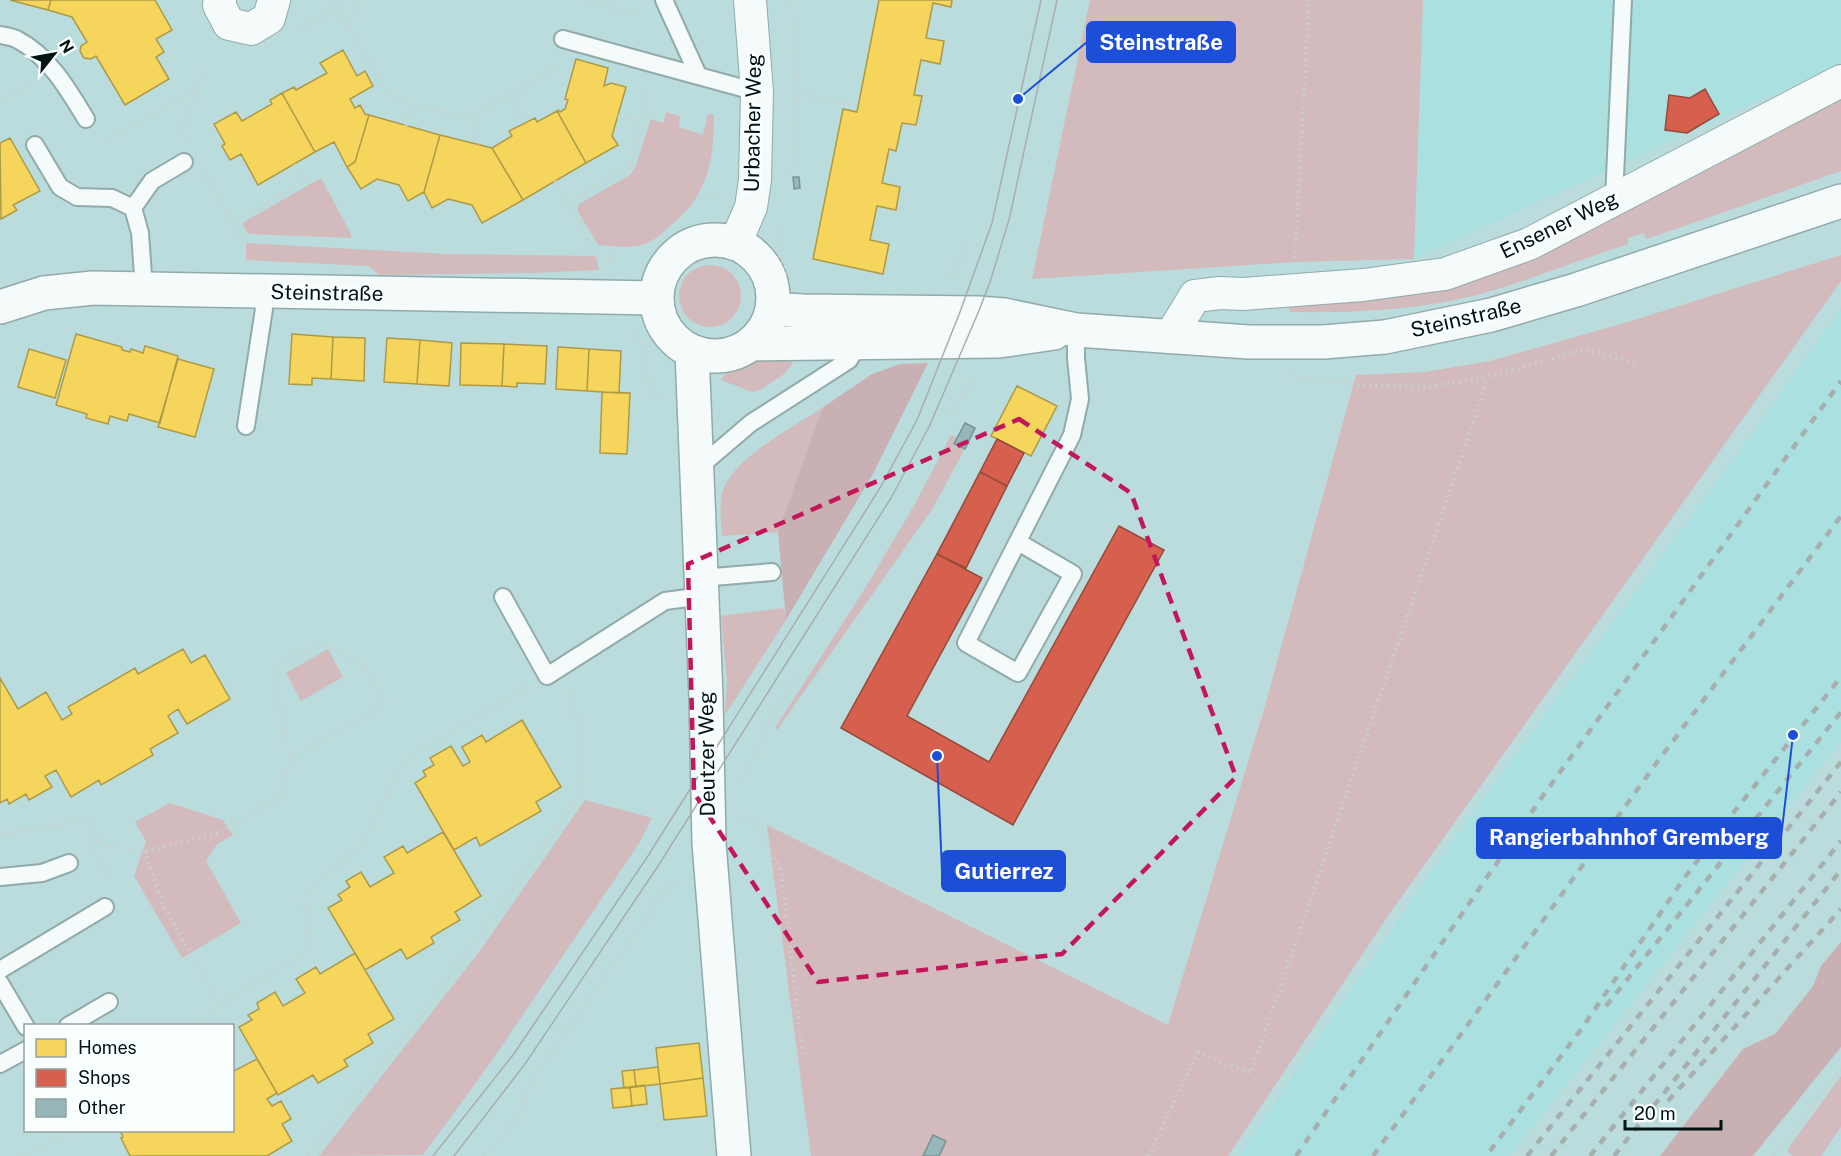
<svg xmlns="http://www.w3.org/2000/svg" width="1841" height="1156" font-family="'Public Sans',sans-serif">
<rect width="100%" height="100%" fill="#bbdcdc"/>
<path fill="#aae0e0" d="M1423,0H1841V63L1414,259Z
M1841,308V657L1835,664L1841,658V741L1509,1156H1238L1458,833L1757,427Z"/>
<path fill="#d3babd" d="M1090,0H1423L1414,259L1294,262L1032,279Z
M1841,97V171L1647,239L1643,233L1628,238V244C1585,258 1542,275 1498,289C1431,310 1360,313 1290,312L1287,300L1370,296Z
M666,112L680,116L679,127L703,135L708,114L714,115C714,161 708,196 670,226C664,232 656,239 648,243C634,249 613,246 598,245L577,210L579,204L630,175L635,168L651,119L663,123Z
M321,178L351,234V238L248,234L242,223Z
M246,243L447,254L596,256L599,270L533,273L379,275L368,266L246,260Z
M1841,255V281L1390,913L1228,1156H811L767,825L1168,1025L1265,706L1356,375L1425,372L1490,361L1628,322Z
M679 296a31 31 0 1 1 62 0a31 31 0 1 1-62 0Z
M794,353L792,365L784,374L760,390L752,392L721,380C738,354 766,356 794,353Z
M822,408L778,532L722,536C721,522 719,504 723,490C734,458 794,426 822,408Z
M951,435L957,437L953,445L964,450L933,508L777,730L775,728L864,590L915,504Z
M784,608L786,620L725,715L727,682L721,616Z
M328,649L343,677L301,701L286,673Z
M585,800L652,818L638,845L491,1062L423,1155L319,1156L479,952Z
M170,803L223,820L233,835L217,844L206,861L241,923L182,958L134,876L146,841L135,822Z
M1841,1076V1127L1821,1156H1792L1787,1150Z"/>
<path fill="#c9b1b3" d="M928,363L873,474L786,620L778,532L822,408L872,374L900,364Z
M1841,942V1047L1753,1156H1660L1743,1049L1775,1034L1813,986L1821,966Z"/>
<path fill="#f6d55c" stroke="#ac9a46" stroke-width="1.5" d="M10,0H51L48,10Z
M51,0H155L172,30L156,39L164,52L156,57L169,79L125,105L96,56L91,59L84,58L80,51L81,46L87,42L72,17L48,10Z
M879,0H952L951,7L933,3L926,38L944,41L940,64L921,60L914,95L922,96L916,125L902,123L896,151L889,149L882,183L900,187L896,210L877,206L870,240L889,244L883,274L813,259L843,109L857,112Z
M343,50L357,76L365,71L373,86L350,99L355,108L360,105L365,114L369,115L355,162L347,167L334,142L315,152L282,93L294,87L296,90L327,73L320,63Z
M576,59L608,68L604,86L611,83L626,87L612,136L618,145L586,163L557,111L558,110L560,112L565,109L568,100L565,99Z
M282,93L315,152L258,185L241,154L230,160L222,146L225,144L214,124L236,112L242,121L272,104L270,100Z
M557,111L586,163L523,200L492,148L512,136L509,131L535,118L537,122Z
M369,115L440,135L424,192L408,201L399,185L377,179L361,189L347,167L355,162Z
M440,135L492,148L523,200L482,223L472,205L448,199L432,208L424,192Z
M10,138L40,191L13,205L17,210L1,219L0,143Z
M76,334L122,347V350L130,352L131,349L143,353L145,346L178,356L160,423L129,414L127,421L110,416L108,424L86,418L87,414L56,405Z
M292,334L333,337L331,379L312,378V385L289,384Z
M333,337L365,338L364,381L331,379Z
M387,338L420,340L417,384L384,382Z
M420,340L452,343L449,386L417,384Z
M461,343L504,344L502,386L460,385Z
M504,344L547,346L545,384L517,383V387L502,386Z
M558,347L589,349L587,391L556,389Z
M29,349L66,360L55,398L18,387Z
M589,349L621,351L619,393L587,391Z
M178,359L214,369L195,437L158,427Z
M1017,386L1057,406L1031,456L991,436Z
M602,392L630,393L627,454L600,453Z
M183,649L191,663L205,655L230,699L187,724L178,709L168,716L178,733L150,749L153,755L101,785L99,780L71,797L56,770L45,776L52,787L29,800L26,794L9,804L7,799L0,803V678L18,709L46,692L62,720L72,714L68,707L135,668L138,674Z
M522,720L561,787L536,802L541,811L480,846L476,837L454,850L415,783L426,776L423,771L434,765L430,758L451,746L463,766L470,762L462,747L482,735L486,742Z
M443,832L481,896L455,912L460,920L431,937L434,943L407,959L401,949L365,970L328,908L342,900L338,895L350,887L346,881L361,872L370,887L394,873L384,857L403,846L407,853Z
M355,953L394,1019L368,1034L373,1043L344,1060L348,1066L318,1083L313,1075L278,1095L239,1027L252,1020L248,1015L259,1009L257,1003L275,992L283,1006L305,993L296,979L316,967L320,974Z
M699,1043L703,1078L660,1084L656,1048Z
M257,1059L277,1093L267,1099L272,1106L281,1101L291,1119L282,1124L292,1141L267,1156H130L121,1138L123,1137L120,1130H232V1072Z
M658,1067L660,1084L636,1087L634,1070Z
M634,1070L636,1087L624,1088L622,1071Z
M703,1078L707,1116L664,1120L660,1084Z
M645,1085L647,1104L632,1106L630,1087Z
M630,1087L632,1106L613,1108L611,1089Z"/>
<path fill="#d6604d" stroke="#96493b" stroke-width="1.5" d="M1705,89L1719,114L1687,133L1665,130L1669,95L1690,98Z
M997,439L1024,453L1007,486L980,472Z
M980,472L1007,486L966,568L937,554Z
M1119,526L1164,550L1013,825L841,728L937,554L982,578L907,716L989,762Z"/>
<path fill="#97b6b9" stroke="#789295" stroke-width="1.5" d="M793,177H799L800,188L794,189Z
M965,423L975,428L965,449L954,444Z
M933,1135L946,1141L939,1156H923Z"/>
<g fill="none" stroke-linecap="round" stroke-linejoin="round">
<defs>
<path id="lane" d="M664,0L698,75
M0,35C6,36 13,37 18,40C49,56 69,91 86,119
M563,39L757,92
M35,145L60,187L77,197L112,198L133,208L140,233L144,289
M1614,199L1623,0
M133,208L152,181L184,162
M246,426L264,309L260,292
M697,469L751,423L849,360L860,343
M1018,542L1073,574L1018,673L966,643L1072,435L1080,399L1076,358V330
M701,578L772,572
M503,597L547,676L665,601L703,596
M0,877L42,873L69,863
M0,970L105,907
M0,983L26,1027
M68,1026L109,1002
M0,1064L26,1050"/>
<path id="street" d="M220,0L219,5L229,24L251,29L269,18L274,0
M735,244L751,207L755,180L757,92L750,0
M1170,337L1195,296L1220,293L1243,294L1363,285L1445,274L1529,244L1841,81"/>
<path id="secondary" d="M657 298a58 58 0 1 1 116 0a58 58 0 1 1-116 0Z
M0,307L44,293L93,288L656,298
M772,309L803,311L978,313L1004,315L1076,330L1249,342H1323L1385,337L1491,315L1576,290L1841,201
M751,344L999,341L1054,333
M692,352L706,697L709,843L734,1156"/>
</defs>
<use href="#lane" stroke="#91aaaa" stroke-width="20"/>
<use href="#street" stroke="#91aaaa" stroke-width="34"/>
<use href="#secondary" stroke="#91aaaa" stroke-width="36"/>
<path stroke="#c8d1d1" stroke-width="4" stroke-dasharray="1.5 4.5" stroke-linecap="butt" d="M334,0L338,8
M580,0L644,15
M348,25L359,0
M299,29L338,8L387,92L406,103L467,119L561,65
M797,92L858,106
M509,95L524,124
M0,101L34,84
M473,115L478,145
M618,116L640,123
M406,126L410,103
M103,137L112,138L197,89
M186,139L181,131L205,68
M204,172L233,224
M787,172L795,165C796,110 799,54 790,0
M555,181L594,250
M708,195L721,199
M568,203L631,166L647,88
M779,226L780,258L788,277
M234,237L233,224L304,181L294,164
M610,250L611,264
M1295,258L1309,0
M951,280L968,241
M637,330L651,394H662
M1293,375L1297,378L1372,386L1428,387L1487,377L1585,349L1638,364
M951,414L977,374
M741,779L764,740L763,730L797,676
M742,816L758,826L781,872L803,1056
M0,835L87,820L102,845L144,851L219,833L281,796L290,758L374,712L383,703L362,664L329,646L317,645L290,657L276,668L273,678L290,758
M99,840L91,845L112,883
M144,851L164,907L220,1006
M197,1026L208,1013L308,951L304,895L360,846L408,757L528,687
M23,1156L81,1130
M307,1156L412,1027L572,806C592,764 581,732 569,689
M484,1156L512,1124L537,1073L638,929L661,893L680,880
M1148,1156L1198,1053L1251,1073L1478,409L1487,377
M1774,1156L1841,1070"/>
<use href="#lane" stroke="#f5fafa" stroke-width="16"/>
<use href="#street" stroke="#f5fafa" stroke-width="32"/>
<use href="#secondary" stroke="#f5fafa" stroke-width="33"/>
<path stroke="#a7aeae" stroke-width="1.5" d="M433,1156L513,1055L646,859L880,488L917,420L960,312L992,223L1041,0
M454,1156L525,1064L658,866L891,498L929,427L978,313L990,282L1009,220L1057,0"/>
<path stroke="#a7aeae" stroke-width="4.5" stroke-dasharray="8 8" stroke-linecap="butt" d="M1606,1006L1841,712
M1668,1101L1841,909
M1490,1151L1582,1028L1685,877L1737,808L1841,677
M1296,1156L1540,800L1841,381
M1373,1156L1658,761L1841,516
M1527,1156L1841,762
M1551,1156L1841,792
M1590,1156L1841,841
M1614,1156L1841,870"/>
</g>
<path fill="none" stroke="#c2185b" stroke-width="4.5" stroke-dasharray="12 8" stroke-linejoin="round" d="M1019,419L1131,493L1236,777L1062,954L818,982L694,793L688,564Z"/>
<g text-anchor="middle" stroke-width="6" stroke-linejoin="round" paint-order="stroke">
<g font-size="21" fill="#001212" stroke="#f9ffff">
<text transform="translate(753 123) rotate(-89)" y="7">Urbacher Weg</text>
<text transform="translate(1559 225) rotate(-26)" y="7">Ensener Weg</text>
<text transform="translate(327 293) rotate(1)" y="7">Steinstraße</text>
<text transform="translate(1466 318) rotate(-13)" y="7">Steinstraße</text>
<text transform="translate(707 754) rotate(-91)" y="7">Deutzer Weg</text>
</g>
</g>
<path fill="none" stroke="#1d4ed8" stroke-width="2" d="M1018 99L1087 42M1793 735L1781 838M937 756L942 871"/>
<g fill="#1d4ed8" stroke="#f9ffff" stroke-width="2">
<circle cx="1018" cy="99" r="6"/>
<circle cx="1793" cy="735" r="6"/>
<circle cx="937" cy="756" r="6"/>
</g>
<g fill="#1d4ed8" stroke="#1d4ed8" stroke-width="2">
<rect x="1087" y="22" width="148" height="40" rx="6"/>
<rect x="1477" y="818" width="304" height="40" rx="6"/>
<rect x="942" y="851" width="123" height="40" rx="6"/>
</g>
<g font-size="22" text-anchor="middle" font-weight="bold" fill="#fff">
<text x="1161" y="50">Steinstraße</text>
<text x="1629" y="845">Rangierbahnhof Gremberg</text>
<text x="1004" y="879">Gutierrez</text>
</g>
<rect x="24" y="1024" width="210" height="108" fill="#f9ffff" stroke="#95a0a0" stroke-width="1.5"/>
<rect x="36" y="1039" width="30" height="18" fill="#f6d55c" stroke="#95a0a0" stroke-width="1.5"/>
<text x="78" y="1054" font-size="18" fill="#001212">Homes</text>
<rect x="36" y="1069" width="30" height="18" fill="#d6604d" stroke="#95a0a0" stroke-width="1.5"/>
<text x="78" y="1084" font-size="18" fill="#001212">Shops</text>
<rect x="36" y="1099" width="30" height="18" fill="#97b6b9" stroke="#95a0a0" stroke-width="1.5"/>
<text x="78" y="1114" font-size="18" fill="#001212">Other</text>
<g transform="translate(54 54) rotate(59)" stroke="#f9ffff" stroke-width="4.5" paint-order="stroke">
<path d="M0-4.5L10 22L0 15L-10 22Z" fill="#001212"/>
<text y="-9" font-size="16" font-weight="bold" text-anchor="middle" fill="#001212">N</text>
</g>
<path d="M1625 1120v9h96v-9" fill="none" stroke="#001212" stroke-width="3"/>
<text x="1634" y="1120" font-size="18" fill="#001212" stroke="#f9ffff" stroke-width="4.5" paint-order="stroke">20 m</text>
</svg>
